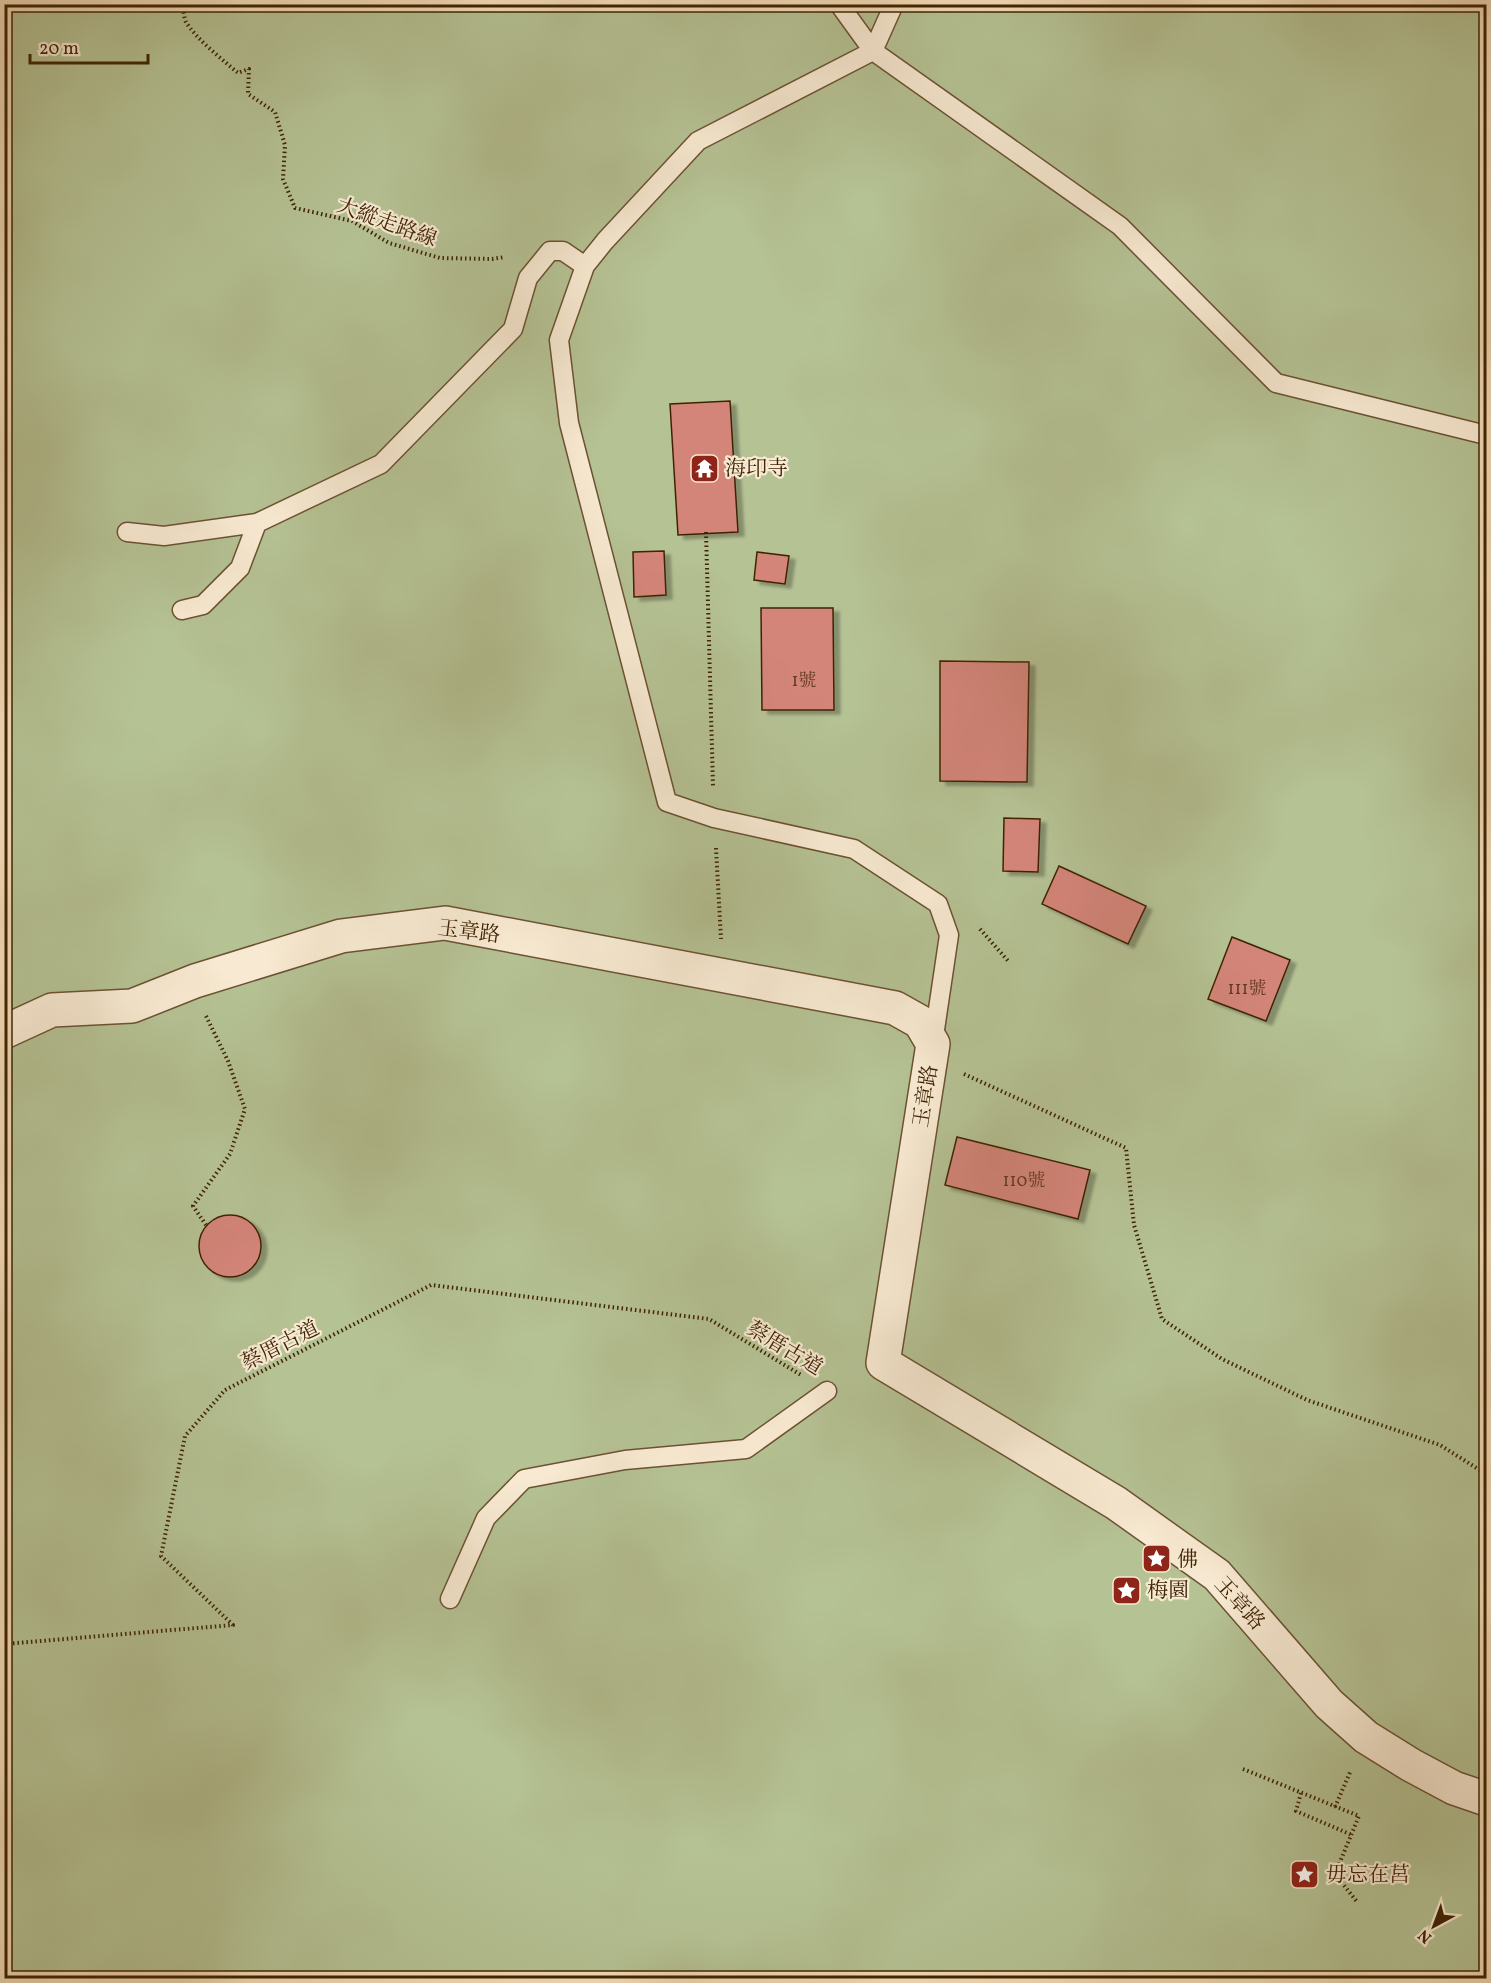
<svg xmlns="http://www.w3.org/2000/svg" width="1491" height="1983" font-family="Vollkorn,'Noto Serif TC',serif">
<defs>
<filter id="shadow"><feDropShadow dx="6" dy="4" stdDeviation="1.5" flood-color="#0004"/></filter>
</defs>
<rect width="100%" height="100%" fill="#f4deb9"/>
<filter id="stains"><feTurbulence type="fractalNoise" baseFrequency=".00333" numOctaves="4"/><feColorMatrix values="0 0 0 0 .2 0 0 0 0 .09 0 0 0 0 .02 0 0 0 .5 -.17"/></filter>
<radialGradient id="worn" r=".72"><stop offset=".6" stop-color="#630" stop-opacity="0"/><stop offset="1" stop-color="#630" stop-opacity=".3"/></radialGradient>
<path fill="#b5c294" stroke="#7a734c" stroke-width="1.5" d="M5,5H1486V1978H5Z"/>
<path fill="#d4857a" stroke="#3f2405" stroke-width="1.5" filter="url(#shadow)" d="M730,401L738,532L678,535L670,404Z
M664,551L666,595L634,597L633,552Z
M757,552L789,556L785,584L754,580Z
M761,608H833L834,710H762Z
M940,661L1029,662L1027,782L940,781Z
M1004,818L1040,819L1038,872L1003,871Z
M1059,866L1146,906L1128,944L1042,904Z
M1232,937L1290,960L1266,1021L1208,999Z
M957,1137L1090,1170L1078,1219L945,1185Z
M199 1246a31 31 0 1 1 62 0a31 31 0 1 1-62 0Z"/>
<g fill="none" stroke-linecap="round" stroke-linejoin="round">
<defs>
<path id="service" d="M839,4L873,51L1120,226L1276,383L1486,435
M894,4L873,51L698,141L605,241L585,266L559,340L569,423L667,802L714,818L854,849L938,904L949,935L933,1043
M127,532L164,536L257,523
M182,610L203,605L240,568L257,523L381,464L513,329L528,278L550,251H563L585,266
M450,1599L486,1518L524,1479L625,1460L746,1449L827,1391"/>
<path id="minor" d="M4,1032L52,1010L132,1006L195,981L341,936L445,923L895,1008L920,1022L933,1044L883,1363L1116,1503L1217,1575L1329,1704L1366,1737L1411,1765L1454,1788L1486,1799"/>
</defs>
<use href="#service" stroke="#6c5232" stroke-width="21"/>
<use href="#minor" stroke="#6c5232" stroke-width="36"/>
<path stroke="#3f2405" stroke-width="4" stroke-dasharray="1.5 3" stroke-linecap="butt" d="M180,4C185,10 183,16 186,22C196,39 223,60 238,73L249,69L248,94L275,112L285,145L283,179L295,208L352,221L389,243L440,258L492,259L505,257
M706,532L713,786
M716,848L721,939
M980,929L1009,962
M206,1016L228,1061L245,1109L230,1154L193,1206L206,1225
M964,1074L1126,1148L1134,1225L1162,1319L1222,1359L1307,1400L1440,1445L1486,1474
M4,1644L233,1625L161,1556L185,1436L225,1390L431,1285L709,1319L801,1375
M1243,1769L1359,1816L1335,1874L1358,1903
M1301,1793L1296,1811L1352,1835
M1335,1807L1351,1770"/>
<use href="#service" stroke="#f8ead2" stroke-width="18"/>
<use href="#minor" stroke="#f8ead2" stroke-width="33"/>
</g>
<defs>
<symbol id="temple-square" viewBox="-11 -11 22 22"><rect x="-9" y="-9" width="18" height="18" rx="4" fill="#8f2418" stroke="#f8ead2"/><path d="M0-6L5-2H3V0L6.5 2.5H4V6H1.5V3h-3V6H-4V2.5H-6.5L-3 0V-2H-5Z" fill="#fff"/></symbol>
<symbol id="sight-square" viewBox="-11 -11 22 22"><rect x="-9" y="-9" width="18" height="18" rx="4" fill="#8f2418" stroke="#f8ead2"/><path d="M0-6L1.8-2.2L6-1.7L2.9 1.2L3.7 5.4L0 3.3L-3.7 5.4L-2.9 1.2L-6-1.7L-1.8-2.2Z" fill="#fff"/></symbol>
</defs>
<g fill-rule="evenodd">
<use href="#temple-square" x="688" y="452" width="33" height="33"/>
<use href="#sight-square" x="1140" y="1542" width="33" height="33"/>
<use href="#sight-square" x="1110" y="1574" width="33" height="33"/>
<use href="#sight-square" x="1288" y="1858" width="33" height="33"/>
</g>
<g text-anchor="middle" stroke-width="4.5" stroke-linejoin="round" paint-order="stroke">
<g font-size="18" fill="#643c22">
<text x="804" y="686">1號</text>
<text x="1247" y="994">111號</text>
<text x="1024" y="1186">110號</text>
</g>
<g font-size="21" fill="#3f2405" stroke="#f8ead2">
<text transform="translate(387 222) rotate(20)" y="7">大縱走路線</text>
<text transform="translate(469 931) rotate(7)" y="7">玉章路</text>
<text transform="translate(925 1096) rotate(-81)" y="7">玉章路</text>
<text transform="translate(280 1345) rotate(-27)" y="7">蔡厝古道</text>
<text transform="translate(785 1348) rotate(31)" y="7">蔡厝古道</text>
<text transform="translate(1240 1603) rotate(48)" y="7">玉章路</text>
</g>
<g font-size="21" fill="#3f2405" stroke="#f8ead2" text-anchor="start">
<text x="725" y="475">海印寺</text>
<text x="1177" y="1566">佛</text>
<text x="1147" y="1597">梅園</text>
<text x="1326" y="1881">毋忘在莒</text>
</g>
</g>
<rect width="1491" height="1983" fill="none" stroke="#f4deb9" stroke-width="24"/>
<rect x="6" y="6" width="1479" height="1971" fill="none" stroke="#3f2405" stroke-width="3"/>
<rect x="12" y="12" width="1467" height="1959" fill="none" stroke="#3f2405" stroke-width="1.5"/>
<g transform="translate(1434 1926) rotate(221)" stroke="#f8ead2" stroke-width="4.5" paint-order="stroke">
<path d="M0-4.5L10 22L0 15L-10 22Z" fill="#3f2405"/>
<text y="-9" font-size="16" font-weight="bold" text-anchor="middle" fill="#3f2405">N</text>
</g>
<path d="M30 54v9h118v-9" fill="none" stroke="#3f2405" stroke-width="3"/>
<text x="39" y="54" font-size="18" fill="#3f2405" stroke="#f8ead2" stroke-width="4.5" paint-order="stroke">20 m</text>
<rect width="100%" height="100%" filter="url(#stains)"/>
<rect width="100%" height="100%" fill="url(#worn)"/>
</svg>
